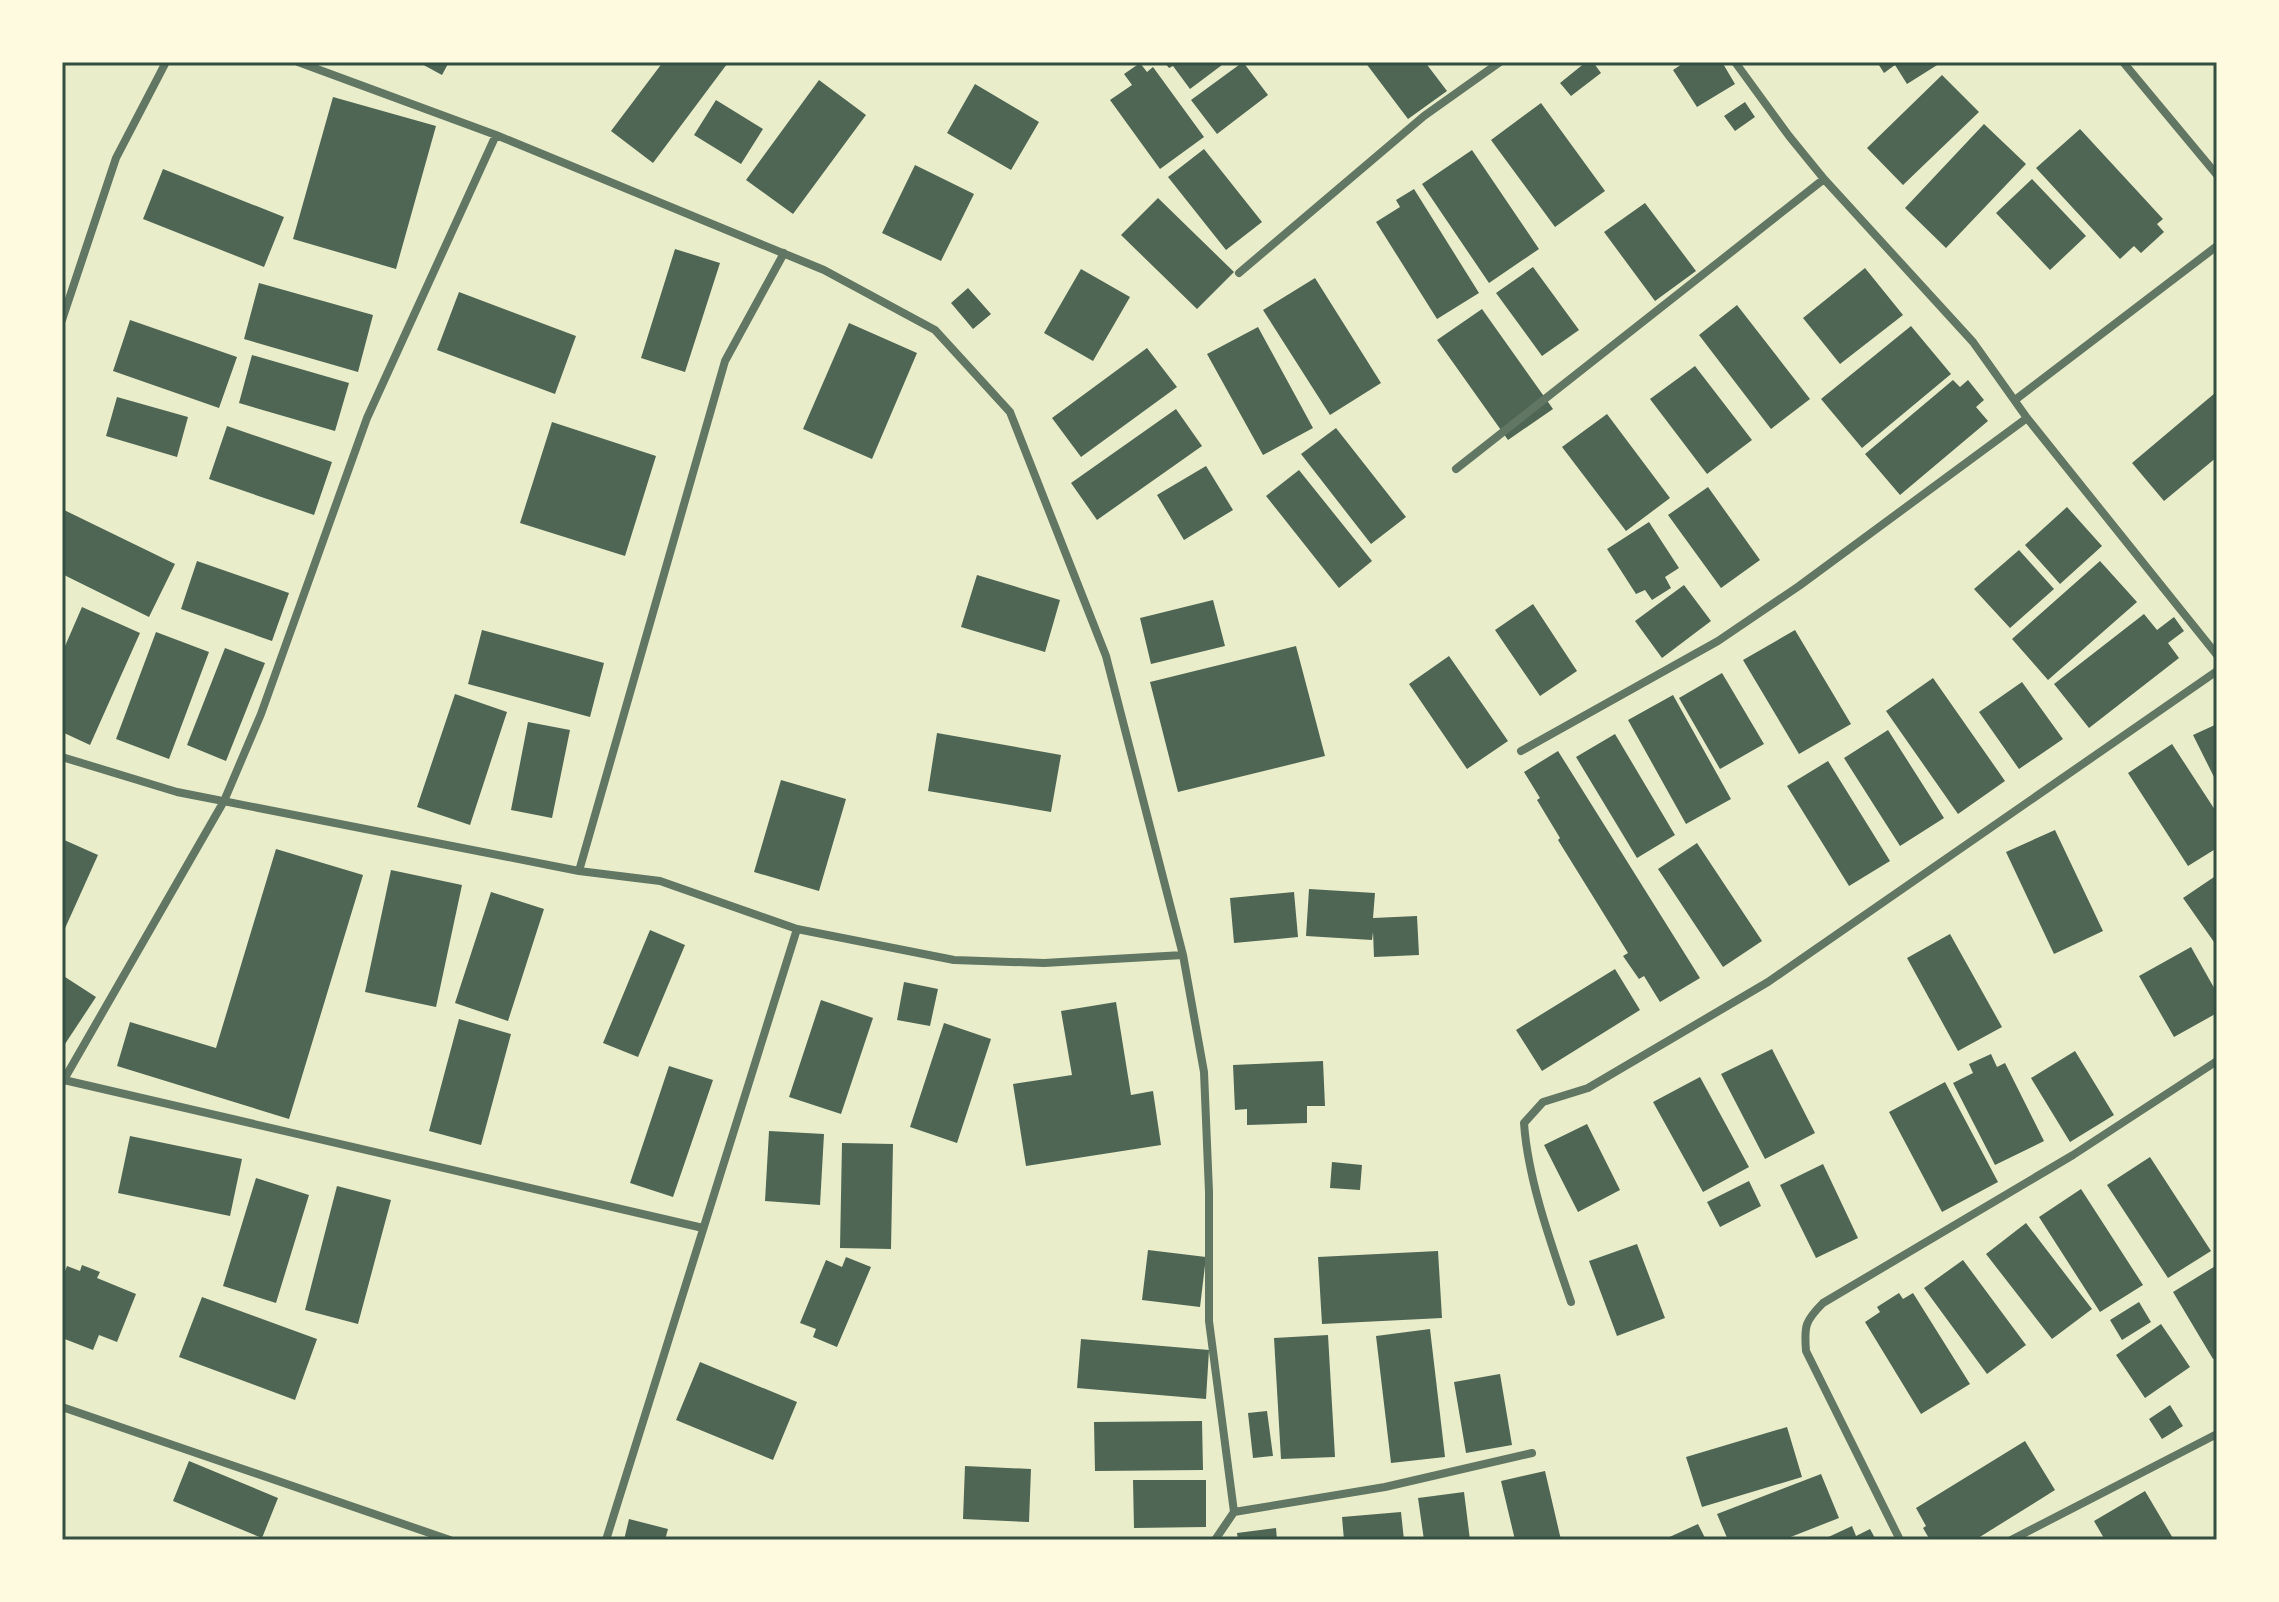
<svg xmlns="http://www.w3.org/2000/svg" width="2279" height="1602" font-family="'Noto Sans',sans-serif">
<rect width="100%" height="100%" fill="#e9edc9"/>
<path fill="#4f6655" d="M418,62H449L442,75Z
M663,62H724L727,64L653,163L611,131Z
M1164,62H1226L1190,89L1173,66L1169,68Z
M1243,62L1268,95L1217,134L1191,100Z
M1365,62H1425L1447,91L1408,119Z
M1586,62H1593L1601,73L1571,96L1560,83Z
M1685,62H1722L1735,84L1697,107L1673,70Z
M1877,62H1942L1907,84L1895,65L1884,73Z
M1140,63L1147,72L1153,67L1204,137L1160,169L1110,100L1132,85L1124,74Z
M1942,75L1979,112L1903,185L1867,148Z
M819,80L866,115L793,214L746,180Z
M975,84L1039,122L1011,170L947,133Z
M333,97L436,126L396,269L293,239Z
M716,100L763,129L741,164L694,135Z
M1745,102L1755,117L1735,131L1724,116Z
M1541,103L1605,191L1555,227L1491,140Z
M1984,124L2026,164L1946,248L1905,208Z
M2080,129L2163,219L2157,224L2164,232L2141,253L2134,246L2120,259L2036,168Z
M1204,149L1262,222L1226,250L1168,177Z
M1472,150L1539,249L1489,283L1422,184Z
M915,165L974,194L941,261L882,233Z
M163,169L284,217L264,267L143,219Z
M2032,179L2086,236L2050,270L1996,213Z
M1414,189L1479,293L1437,319L1376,222L1400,207L1396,200Z
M1158,198L1234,272L1197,309L1121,235Z
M1645,203L1696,271L1655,301L1604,232Z
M675,249L720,263L685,372L641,358Z
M1533,267L1579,330L1542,356L1496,293Z
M1865,268L1903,315L1840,364L1803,318Z
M1081,269L1130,297L1093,361L1044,333Z
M1315,278L1381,383L1330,415L1263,310Z
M259,283L373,315L358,372L244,339Z
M968,288L991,314L973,329L951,303Z
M459,292L576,336L555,394L437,350Z
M1737,305L1810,399L1771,429L1699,335Z
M1482,309L1553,409L1508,440L1437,340Z
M130,320L237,357L219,408L113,371Z
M849,323L917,353L872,459L803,429Z
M1911,326L1951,374L1862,448L1821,399Z
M1258,327L1313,428L1263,455L1207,354Z
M1147,348L1177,387L1081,457L1052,418Z
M252,355L349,383L335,431L239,403Z
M1695,366L1752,440L1707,474L1650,399Z
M1953,380L1960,387L1968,380L1984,400L1976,407L1988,421L1900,495L1865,454Z
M2215,393L2217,396V457L2164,501L2132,463Z
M117,397L188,417L177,457L106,436Z
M1176,409L1202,446L1097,520L1071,483Z
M1607,414L1670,498L1626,531L1562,447Z
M552,422L656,456L625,556L520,523Z
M227,426L332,462L314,515L209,479Z
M1336,428L1406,517L1371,544L1301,454Z
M1206,466L1233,510L1184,540L1157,495Z
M1299,470L1372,561L1339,588L1266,496Z
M1708,487L1760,560L1721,588L1668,515Z
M2067,507L2102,546L2060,584L2025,545Z
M62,509L175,564L149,617L62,574Z
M1649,522L1679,568L1665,577L1671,588L1652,600L1645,590L1636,594L1607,549Z
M2019,550L2054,589L2010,628L1974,589Z
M197,561L289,593L272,641L181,609Z
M2100,561L2137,602L2048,680L2012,639Z
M977,575L1060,600L1045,652L961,627Z
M1684,585L1711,621L1662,658L1635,621Z
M1213,600L1225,646L1151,664L1140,618Z
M1533,604L1577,671L1540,696L1495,630Z
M82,607L140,633L90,745L62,732V653Z
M2144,614L2157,630L2174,617L2184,631L2168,643L2179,658L2089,728L2054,684Z
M482,630L604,663L590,717L468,684Z
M1795,630L1851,724L1799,754L1743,660Z
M156,632L209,652L169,759L116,739Z
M1296,646L1325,756L1178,792L1150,682Z
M225,648L265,663L226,761L187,745Z
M1449,656L1508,741L1467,769L1409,684Z
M1722,673L1764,744L1720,769L1679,698Z
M1933,678L2005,781L1958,814L1886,711Z
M2022,682L2063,739L2019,769L1979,712Z
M455,694L507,712L470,825L417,807Z
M1673,695L1731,799L1686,824L1628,720Z
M528,722L570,730L552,818L511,810Z
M2217,724V783L2193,735Z
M1888,730L1944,818L1900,846L1844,758Z
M937,733L1061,755L1051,812L928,791Z
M1615,734L1675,835L1637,858L1576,757Z
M2172,744L2217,813V848L2188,866L2128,773Z
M1558,751L1700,978L1660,1002L1644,976L1639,979L1623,956L1628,953L1558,840L1560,838L1537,800L1540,798L1524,772Z
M1828,761L1890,861L1849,886L1787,786Z
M781,780L846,799L819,891L754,872Z
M2055,830L2103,931L2054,954L2006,852Z
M62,839L98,855L62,935Z
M1697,843L1762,941L1723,967L1658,869Z
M276,849L363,875L289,1119L117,1066L130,1022L216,1048Z
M391,870L462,885L436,1007L365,992Z
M2217,875V940L2214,942L2183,898Z
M1309,889L1375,893L1373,918L1417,916L1419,955L1374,957L1373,932L1372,940L1306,936Z
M491,892L544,909L508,1021L455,1003Z
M1294,892L1298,937L1234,943L1230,898Z
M650,930L685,945L638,1057L603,1043Z
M1950,934L2002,1027L1958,1051L1907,958Z
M2191,947L2217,993V1013L2174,1037L2139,976Z
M1615,969L1640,1010L1542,1071L1516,1030Z
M62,975L96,997L65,1044L62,1042Z
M904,982L938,989L930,1026L897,1020Z
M821,1000L873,1018L841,1114L789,1097Z
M1116,1002L1131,1095L1153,1091L1161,1145L1026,1166L1013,1084L1072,1075L1061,1011Z
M459,1019L511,1034L481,1145L429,1131Z
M944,1023L991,1039L957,1143L910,1127Z
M1772,1049L1815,1133L1765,1159L1721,1074Z
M2075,1051L2114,1115L2070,1142L2031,1078Z
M1991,1054L1997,1067L2005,1063L2044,1141L1995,1165L1953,1083L1973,1073L1969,1064Z
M1323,1061L1325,1106H1307V1123L1247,1125V1109L1235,1110L1233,1065Z
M669,1066L713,1080L673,1197L630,1183Z
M1700,1077L1749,1167L1703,1192L1653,1102Z
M1945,1082L1998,1182L1942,1212L1889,1112Z
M1587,1124L1620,1190L1578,1212L1544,1145Z
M769,1131L824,1134L820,1205L765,1201Z
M130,1136L242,1159L230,1216L118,1193Z
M842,1143L893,1144L891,1249L840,1248Z
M2150,1157L2211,1251L2168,1278L2107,1185Z
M1332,1162L1362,1165L1360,1190L1330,1188Z
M1823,1164L1858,1238L1816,1258L1780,1185Z
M256,1178L309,1195L276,1303L223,1286Z
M1749,1181L1761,1206L1720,1227L1707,1202Z
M337,1186L391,1200L358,1324L305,1310Z
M2081,1189L2143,1285L2100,1312L2039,1217Z
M2026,1223L2092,1309L2052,1339L1986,1254Z
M1637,1244L1665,1318L1617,1336L1589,1261Z
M1148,1250L1206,1257L1200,1307L1142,1300Z
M1438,1251L1442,1318L1322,1324L1318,1257Z
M846,1257L871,1267L837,1347L813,1337L816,1329L800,1323L826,1260L842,1267Z
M1963,1260L2026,1345L1987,1374L1924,1288Z
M82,1265L100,1272L97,1278L136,1294L117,1342L99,1335L93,1350L62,1338V1279L67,1266L80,1271Z
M2217,1265V1357L2213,1359L2173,1292Z
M1899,1293L1903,1299L1913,1293L1970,1384L1921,1414L1865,1322L1880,1312L1877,1307Z
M202,1297L317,1339L295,1400L179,1357Z
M2139,1302L2151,1322L2122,1340L2110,1320Z
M2161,1324L2190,1367L2145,1398L2116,1355Z
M1430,1329L1445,1457L1391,1463L1376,1336Z
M1328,1335L1335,1457L1281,1459L1274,1338Z
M1081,1339L1209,1350L1206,1399L1077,1388Z
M700,1362L797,1402L773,1460L676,1420Z
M1500,1374L1512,1445L1466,1453L1454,1382Z
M2170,1405L2183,1426L2162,1439L2149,1419Z
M1267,1411L1273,1456L1253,1458L1248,1413Z
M1202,1421L1203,1470L1095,1471L1094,1422Z
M1787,1427L1802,1477L1702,1507L1686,1457Z
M2025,1441L2055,1490L1975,1540H1930L1923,1528L1926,1526L1916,1508Z
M189,1461L278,1498L262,1538L173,1501Z
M965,1466L1031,1469L1029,1522L963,1519Z
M1545,1471L1561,1540H1515L1501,1481Z
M1821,1474L1839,1518L1783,1540H1728L1717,1514Z
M1133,1480H1206V1527L1134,1528Z
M2145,1491L2174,1540H2105L2094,1521Z
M1464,1492L1470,1540H1424L1418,1498Z
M1401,1512L1404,1540H1344L1342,1517Z
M629,1519L668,1529L665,1540H624Z
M1698,1524L1706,1540H1663Z
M1852,1526L1856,1536L1870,1529L1876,1540H1822Z
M1276,1528L1277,1540H1238L1237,1533Z"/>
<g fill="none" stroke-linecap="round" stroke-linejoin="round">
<path stroke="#617663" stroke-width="8" d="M298,62L496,135L824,270L935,330L1010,412L1106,656L1183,955L1204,1072L1209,1192V1321L1234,1512L1215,1540
M1735,62L1789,136L1824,179L1973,342L2027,418L2217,655
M2123,62L2217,175
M1239,273L1424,116L1500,62
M62,320L116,158L166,62
M2015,400L2217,246
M1456,469L1824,179
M1521,751L1718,641L1799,586L2027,418
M62,757L177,792L579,871L660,881L797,929L954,960L1044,963L1183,955
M579,871L725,361L784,253
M64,1080L703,1228
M62,1083L224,801L261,714L367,418L496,135
M1571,1302C1552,1246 1528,1181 1524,1123L1543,1102L1588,1088L1768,982L2217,671
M62,1407L450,1540
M1234,1512L1385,1487L1532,1453
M606,1540L797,929
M1900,1540L1806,1351C1804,1326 1805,1321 1823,1303L2073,1155L2217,1061
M2011,1540L2217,1434"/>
</g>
<rect width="2279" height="1602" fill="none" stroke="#fefae0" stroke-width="128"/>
<rect x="64" y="64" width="2151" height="1474" fill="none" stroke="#344e41" stroke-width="3"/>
</svg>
